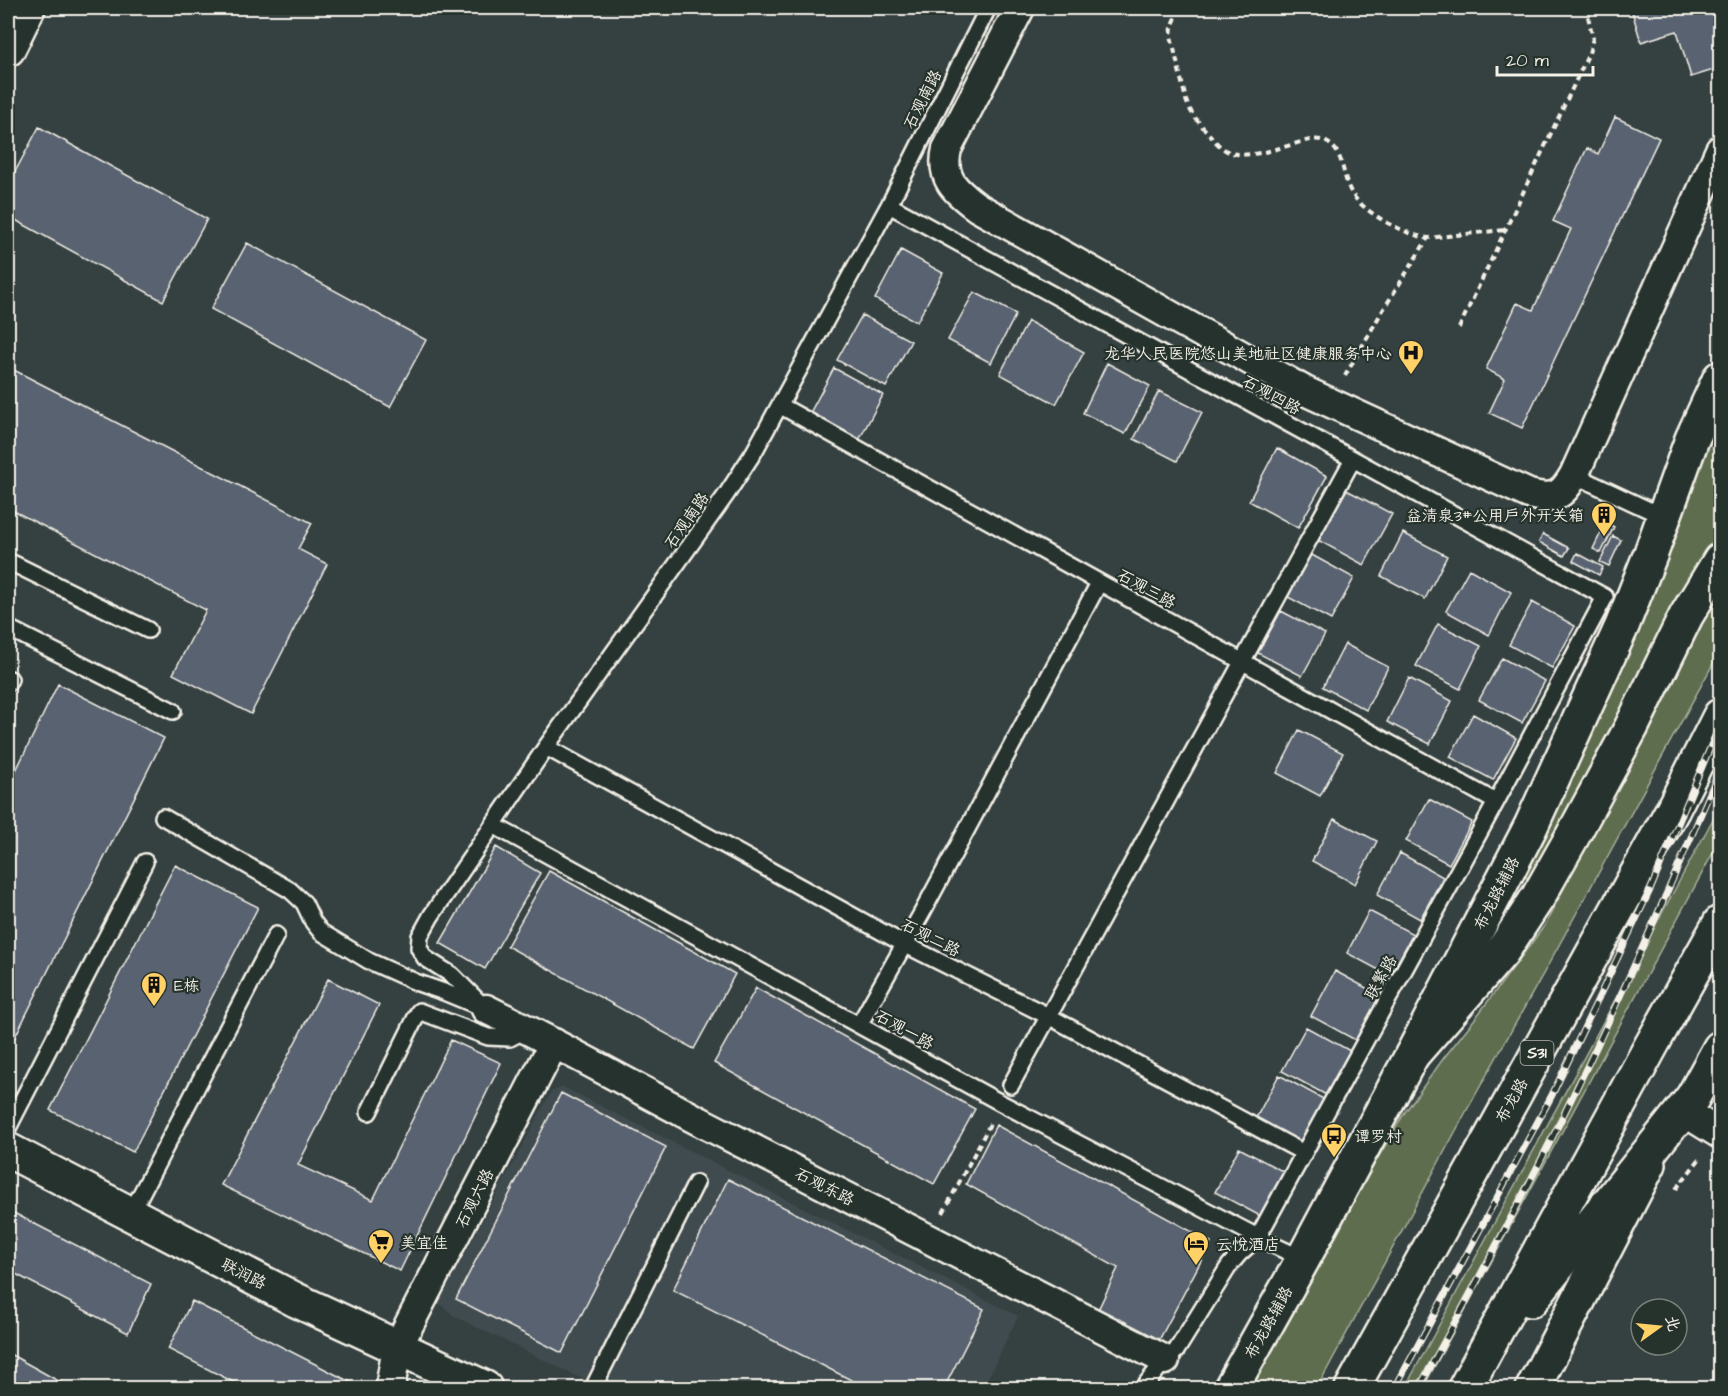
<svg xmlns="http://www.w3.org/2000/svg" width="1728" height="1396" font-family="'Architects Daughter','LXGW WenKai TC',sans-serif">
<rect width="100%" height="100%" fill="#354141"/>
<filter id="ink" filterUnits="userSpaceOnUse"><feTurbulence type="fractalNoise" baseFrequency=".0167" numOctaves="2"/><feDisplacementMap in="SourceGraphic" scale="12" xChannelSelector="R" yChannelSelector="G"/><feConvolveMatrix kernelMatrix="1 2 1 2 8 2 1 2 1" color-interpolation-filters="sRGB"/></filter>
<g filter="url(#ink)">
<path fill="#404b4f" d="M563,1087L1018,1316L983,1388H601L454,1316L439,1303L551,1092Z"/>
<path fill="#5e6d4f" stroke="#a9af9c" stroke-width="1.5" d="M1720,408V538L1710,554L1531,878H1526V876L1596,724Z
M1720,584V651L1547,967L1467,1110L1317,1388H1251L1338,1233L1372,1168L1405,1112L1443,1059L1477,1016L1545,925Z
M1720,806V840L1423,1388H1405Z"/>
<path fill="#58626f" stroke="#f4f1e8" stroke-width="1.5" d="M1631,8H1720V68L1691,77L1677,31L1641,42Z
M1615,117L1659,138L1522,428L1489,413L1505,379L1486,369L1517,303L1533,310L1571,229L1553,221L1587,148L1598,154Z
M39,127L207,219L163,301L8,216V185Z
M247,243L426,340L390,407L211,309Z
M901,250L943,273L917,322L875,299Z
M974,292L1016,314L991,363L948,340Z
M862,315L911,341L886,387L837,360Z
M1028,321L1084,352L1056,404L1000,374Z
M1107,363L1150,386L1125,434L1083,413Z
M8,367L312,523L298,549L327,564L251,714L173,674L206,610L8,508Z
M834,368L883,395L859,440L810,413Z
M1159,391L1202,412L1177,461L1134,439Z
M1277,448L1327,476L1298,528L1249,501Z
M1341,487L1392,514L1364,565L1314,538Z
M1606,522L1614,527L1601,553L1593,549Z
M1403,533L1447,556L1425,599L1381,576Z
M1543,534L1569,548L1564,556L1539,542Z
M1613,536L1621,540L1609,566L1600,562Z
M1577,553L1603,567L1599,575L1573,561Z
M1310,554L1354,578L1331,620L1288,597Z
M1469,569L1511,592L1489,635L1446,611Z
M1532,602L1575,626L1552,668L1509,645Z
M1281,611L1325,634L1302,676L1258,653Z
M1438,624L1481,646L1460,689L1416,666Z
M1345,644L1388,667L1366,710L1323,687Z
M1502,658L1545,681L1522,723L1479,700Z
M1409,678L1452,701L1430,744L1387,722Z
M58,684L164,738L8,1051V787Z
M1473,714L1516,738L1493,780L1450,757Z
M1299,730L1343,753L1320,796L1277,773Z
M1429,799L1472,822L1449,864L1406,841Z
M1334,819L1377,841L1355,884L1312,861Z
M496,847L540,873L485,969L440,943Z
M1400,853L1443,877L1420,919L1377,895Z
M175,865L258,907L133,1152L50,1110Z
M549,871L735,974L694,1049L507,946Z
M1369,911L1413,934L1390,976L1347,953Z
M1335,971L1383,997L1359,1042L1311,1016Z
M328,979L379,1005L298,1165L373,1200L451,1040L501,1063L400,1271L221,1185Z
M756,988L975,1109L934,1184L714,1063Z
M1306,1027L1354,1053L1330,1097L1282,1071Z
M1279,1075L1327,1101L1303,1146L1255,1120Z
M561,1093L666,1147L562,1353L456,1299Z
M996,1125L1211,1242L1156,1346L1096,1314L1118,1268L966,1184Z
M1239,1148L1288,1174L1264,1218L1215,1192Z
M728,1179L984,1309L944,1388H867L673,1290Z
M8,1210L151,1284L128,1333L8,1270Z
M192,1301L362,1388H245L168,1349Z
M8,1353L71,1388H8Z"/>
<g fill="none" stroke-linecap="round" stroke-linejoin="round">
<defs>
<path id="lane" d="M889,205L1605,597L1496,802L1258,1237L1239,1254L1229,1266L1176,1351L1165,1360L1143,1388
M781,406L1496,802
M1574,475L1664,517
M8,561L148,630
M8,628L173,711
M8,683L10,679
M546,747L904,944L1050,1017L1304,1153
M163,817L290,890L304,903L313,922L321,932L369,961L418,983L444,992L478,1006
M493,825L1001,1103L1271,1244L1303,1259
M486,1009L452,975L425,958L419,948L420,936L431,916L546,747L726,495L754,452L889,205L988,8
M859,1025L923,911L1099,583
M1011,1085L1353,459
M369,1112L419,1011L488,1037L510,1038L527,1029
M8,1128L145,862
M130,1215L276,935
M593,1388L696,1183"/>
<path id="street" d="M1020,8L947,149C940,178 955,191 977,207L1305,391L1529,494C1554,500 1561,497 1574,475L1720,150
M486,1009C560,1045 631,1085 703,1123C857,1203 1011,1282 1165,1360
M1683,1111L1720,1134
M390,1388L397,1348L554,1043"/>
<path id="secondary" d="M8,49L28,8
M1677,1120L1693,1097L1720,1048
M8,1150L296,1300L485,1388
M1231,1388L1303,1259L1412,1055L1531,826L1622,626L1651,553L1692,439L1720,378
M1533,1388L1649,1164"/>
<path id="primary" d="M1412,1055L1502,952L1538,897L1572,837L1631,728L1686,616L1720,560
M1531,1300L1693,1097
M1352,1388L1673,809L1720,716
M1465,1388L1651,1046L1720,923"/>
</defs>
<use href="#lane" stroke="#f4f1e8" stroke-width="20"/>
<use href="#street" stroke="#f4f1e8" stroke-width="33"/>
<use href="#secondary" stroke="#f4f1e8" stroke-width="38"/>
<use href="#primary" stroke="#f4f1e8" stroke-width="38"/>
<path stroke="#f4f1e8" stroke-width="4" stroke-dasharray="6 4.5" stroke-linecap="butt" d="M1180,8L1172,27L1171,36L1186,100C1190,113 1199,123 1209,134C1214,140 1221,149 1229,152C1248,160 1282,147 1301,142C1309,140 1317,138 1324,141C1345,149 1341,175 1351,192C1362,212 1405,235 1428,238L1504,230
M1459,328L1589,53L1593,38L1586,8
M1345,376L1380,315L1428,238
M1676,1189L1701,1157
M943,1213L990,1124"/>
<use href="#lane" stroke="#26332d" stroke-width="15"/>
<use href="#street" stroke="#26332d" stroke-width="28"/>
<use href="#secondary" stroke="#26332d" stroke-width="33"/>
<use href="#primary" stroke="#26332d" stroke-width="33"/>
<defs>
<path id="rail" d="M1395,1388L1552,1095L1651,888L1720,724
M1419,1388C1468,1298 1518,1208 1563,1116C1619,1002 1671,886 1720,769"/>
</defs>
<use href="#rail" stroke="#f4f1e8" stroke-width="7"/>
<use href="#rail" stroke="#26332d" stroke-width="4.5" stroke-dasharray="14" stroke-linecap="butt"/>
</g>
</g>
<defs>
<symbol id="hospital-pin" viewBox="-11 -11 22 30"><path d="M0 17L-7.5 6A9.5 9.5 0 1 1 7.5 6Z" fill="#ffd166" stroke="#26332d"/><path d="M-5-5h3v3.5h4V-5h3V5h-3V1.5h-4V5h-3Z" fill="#111"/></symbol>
<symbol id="building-pin" viewBox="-11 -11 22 30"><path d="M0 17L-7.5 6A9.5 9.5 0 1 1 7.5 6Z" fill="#ffd166" stroke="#26332d"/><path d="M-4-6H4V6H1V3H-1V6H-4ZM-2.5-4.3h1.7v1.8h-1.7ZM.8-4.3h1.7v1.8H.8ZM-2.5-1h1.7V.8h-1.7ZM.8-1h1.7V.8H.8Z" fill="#111"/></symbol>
<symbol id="bus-pin" viewBox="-11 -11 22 30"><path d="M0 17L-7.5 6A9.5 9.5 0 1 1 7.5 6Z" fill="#ffd166" stroke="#26332d"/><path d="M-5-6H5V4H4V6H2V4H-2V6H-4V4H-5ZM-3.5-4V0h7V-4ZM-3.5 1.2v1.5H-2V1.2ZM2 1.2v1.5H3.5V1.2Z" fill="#111"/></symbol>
<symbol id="supermarket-pin" viewBox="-11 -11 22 30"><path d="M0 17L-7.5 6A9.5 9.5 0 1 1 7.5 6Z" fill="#ffd166" stroke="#26332d"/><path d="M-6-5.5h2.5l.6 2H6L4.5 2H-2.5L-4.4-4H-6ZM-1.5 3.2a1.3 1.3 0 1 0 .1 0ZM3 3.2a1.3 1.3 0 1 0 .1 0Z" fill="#111"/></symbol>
<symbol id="hotel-pin" viewBox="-11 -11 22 30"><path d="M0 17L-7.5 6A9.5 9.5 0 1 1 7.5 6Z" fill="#ffd166" stroke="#26332d"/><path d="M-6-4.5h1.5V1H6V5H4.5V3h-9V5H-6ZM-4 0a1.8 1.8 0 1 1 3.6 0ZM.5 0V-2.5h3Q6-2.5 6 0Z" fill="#111"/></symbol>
</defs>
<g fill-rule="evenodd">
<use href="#hospital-pin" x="1396" y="338" width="30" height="40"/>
<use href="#building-pin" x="1589" y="500" width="30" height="40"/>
<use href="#building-pin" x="139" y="970" width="30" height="40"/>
<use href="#bus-pin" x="1319" y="1121" width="30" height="40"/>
<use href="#supermarket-pin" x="366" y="1227" width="30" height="40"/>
<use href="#hotel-pin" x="1181" y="1229" width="30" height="40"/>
</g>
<g text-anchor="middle" stroke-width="4.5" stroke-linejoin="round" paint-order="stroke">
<rect fill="#26332d" stroke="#b6b8b0" stroke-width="1.5" x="1520.5" y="1041" width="33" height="24" rx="4.5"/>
<g font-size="15" font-weight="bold" fill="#f4f1e8">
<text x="1537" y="1058">S31</text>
</g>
<g font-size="16" fill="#f4f1e8" stroke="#26332d">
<text transform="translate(922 99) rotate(-63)" y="6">石观南路</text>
<text transform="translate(1272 394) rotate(29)" y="6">石观四路</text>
<text transform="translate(686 520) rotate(-55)" y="6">石观南路</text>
<text transform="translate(1147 588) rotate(29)" y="6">石观三路</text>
<text transform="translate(1496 893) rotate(-63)" y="6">布龙路辅路</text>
<text transform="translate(931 937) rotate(27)" y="6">石观二路</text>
<text transform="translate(1380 977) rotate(-61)" y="6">联繁路</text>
<text transform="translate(905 1029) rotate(29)" y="6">石观一路</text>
<text transform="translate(1511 1100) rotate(-61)" y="6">布龙路</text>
<text transform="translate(825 1186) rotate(27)" y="6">石观东路</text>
<text transform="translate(474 1198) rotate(-63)" y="6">石观六路</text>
<text transform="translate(244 1273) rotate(27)" y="6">联润路</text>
<text transform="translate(1268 1322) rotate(-61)" y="6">布龙路辅路</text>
</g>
<g font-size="16" fill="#f4f1e8" stroke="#26332d" text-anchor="start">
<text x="1392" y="359" text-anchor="end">龙华人民医院悠山美地社区健康服务中心</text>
<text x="1584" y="521" text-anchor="end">益清泉3#公用户外开关箱</text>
<text x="174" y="991">E栋</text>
<text x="1354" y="1142">谭罗村</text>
<text x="400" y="1248">美宜佳</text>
<text x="1216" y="1250">云悦酒店</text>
</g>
</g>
<rect width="1728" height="1396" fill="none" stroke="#26332d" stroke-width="30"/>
<rect x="15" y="15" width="1698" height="1366" fill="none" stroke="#f4f1e8" stroke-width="2" filter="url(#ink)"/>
<g transform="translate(1659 1327) rotate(75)"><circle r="28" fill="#26332d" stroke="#787f78" stroke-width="1.5"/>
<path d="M0-4.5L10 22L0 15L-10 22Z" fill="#ffd166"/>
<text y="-9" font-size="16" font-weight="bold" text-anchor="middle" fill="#f4f1e8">北</text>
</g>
<path d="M1497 66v9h96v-9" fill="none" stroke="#f4f1e8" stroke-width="3"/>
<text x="1506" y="66" font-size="18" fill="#f4f1e8" stroke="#26332d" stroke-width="4.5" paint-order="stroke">20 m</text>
</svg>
